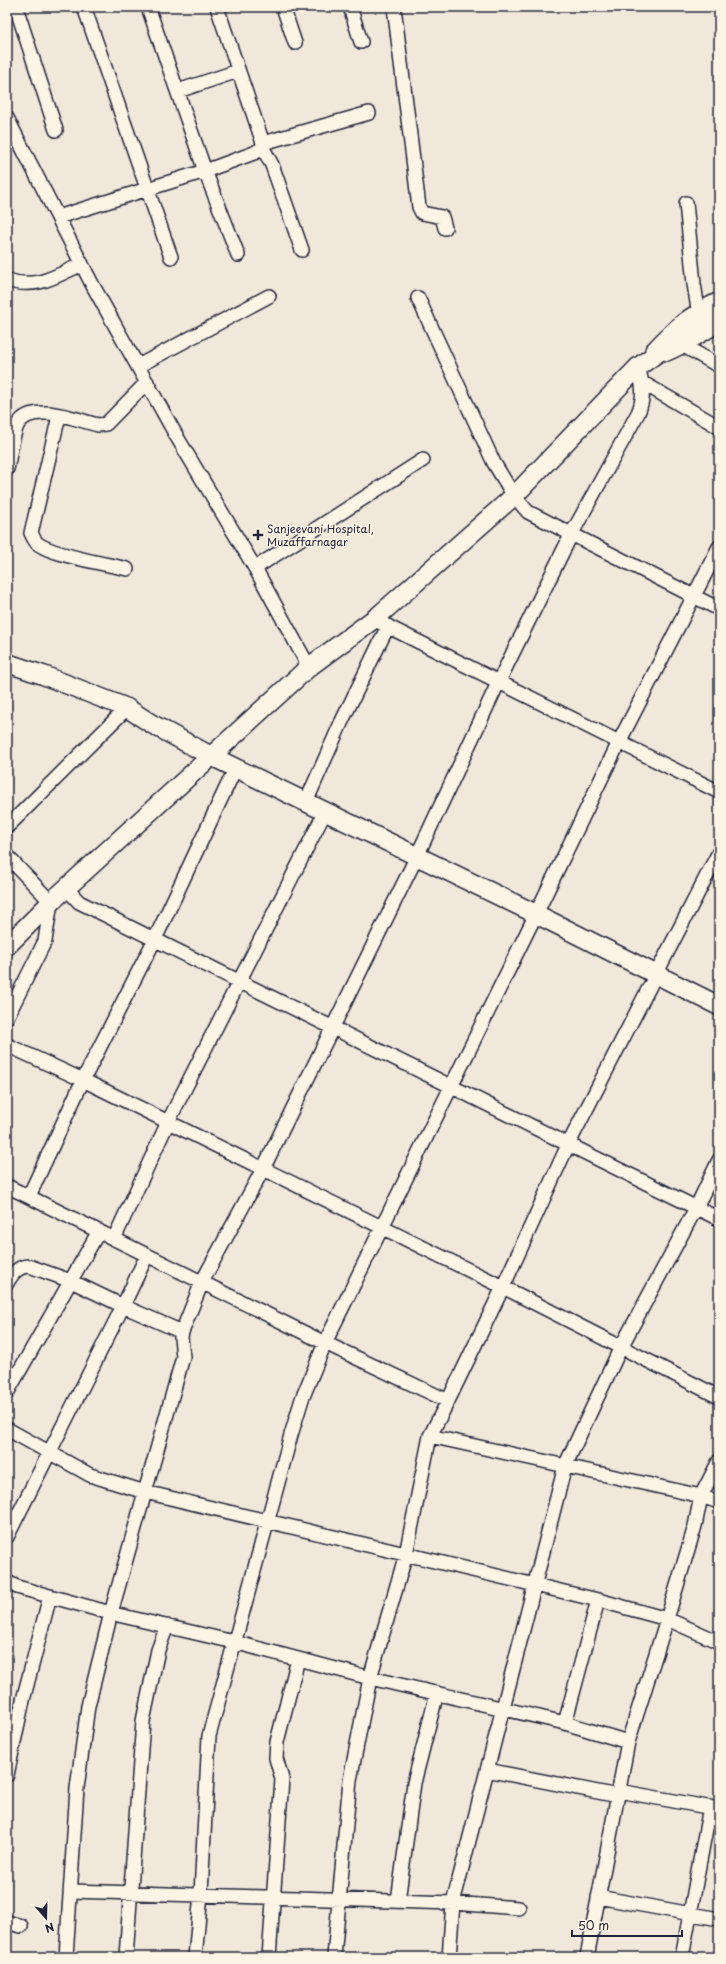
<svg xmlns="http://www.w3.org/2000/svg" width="726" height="1964" font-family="'Playpen Sans',sans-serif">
<rect width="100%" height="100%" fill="#efe8db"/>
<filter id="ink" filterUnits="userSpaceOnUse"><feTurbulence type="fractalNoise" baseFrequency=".025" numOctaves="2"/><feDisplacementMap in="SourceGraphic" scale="8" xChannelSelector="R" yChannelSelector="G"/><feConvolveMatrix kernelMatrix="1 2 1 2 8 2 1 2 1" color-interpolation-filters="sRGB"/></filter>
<g filter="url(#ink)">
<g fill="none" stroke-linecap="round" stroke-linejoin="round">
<defs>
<path id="street" d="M16,7L56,130
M84,7L171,257
M148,7L205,171L238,255
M283,7L295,43
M350,7L361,42
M394,7L419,207L422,213L442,217L445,228
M178,91L238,71
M7,118L92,284L177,437L255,568L309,667
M263,143L369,113
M263,148L272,165L302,250
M686,203L694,284L698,309
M58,217L205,171L254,153L263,148V143L217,7
M7,280C36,290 56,276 82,264
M418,298L494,463L514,496L528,512L719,609
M684,346L719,366
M652,350C675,325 688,314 719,299
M667,354L684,346L719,325
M138,366L269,296
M643,383L719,427
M59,416L31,533C33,537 34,540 37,543C51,555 107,564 127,569
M7,469C10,457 12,435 18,424C32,401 77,420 98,425L106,424L147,382
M255,568L423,460
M373,619L719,792
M306,802L341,723L388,626
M7,827L127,708
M7,856L51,902L45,941L7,1017
M66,888L79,902L719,1219
M7,1045L83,1080L503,1287L719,1397
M7,1186L325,1343L448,1401L503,1287L568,1145L719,852
M29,1196L83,1080L155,939L236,767
M114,1239L168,1122L325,812
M7,1283C12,1274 18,1266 29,1266L71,1281L123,1306L147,1255
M7,1393L99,1231
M7,1429L90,1475L145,1492L598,1600L565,1723L370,1678L234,1642L114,1614L17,1587L7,1582
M430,1436L701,1496L719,1502
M7,1537L123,1306L182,1332
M598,1600L667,1619L695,1526L701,1496L719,1461
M565,1723L628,1742
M487,1770L618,1796
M7,1775L23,1700L50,1596
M619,1791L718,1809
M72,1891L453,1903L565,1466L621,1347L696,1208L719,1160
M598,1897L719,1919
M398,1901L414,1783L437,1693
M7,1922L21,1926
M66,1957L77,1788L88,1706L111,1613L183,1357L181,1337L182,1332L202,1282L263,1169L417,856L499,681L571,535L638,413C645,397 643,383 638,367
M126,1957L143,1721L158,1650L167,1626
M195,1957L201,1894L209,1736L291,1435L302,1399L325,1343L536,914L619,742L719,547
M269,1957L282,1779L276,1758L277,1742L298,1659
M334,1957L350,1780L370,1678L406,1554L430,1436L448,1401
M449,1957L453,1903L519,1908
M587,1957L628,1742L667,1619L719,1642
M682,1957L710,1807"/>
<path id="secondary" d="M7,663L43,675L127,708L152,724L211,756L536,914L719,1006
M7,946L51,902L309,667L378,616L514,496L638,367L698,324L719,312"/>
</defs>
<use href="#street" stroke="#22223b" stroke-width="16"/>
<use href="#secondary" stroke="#22223b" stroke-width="21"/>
<use href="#street" stroke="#fcf5e5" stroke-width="13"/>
<use href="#secondary" stroke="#fcf5e5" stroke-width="18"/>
</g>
</g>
<path fill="#22223b" stroke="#fcf5e5" stroke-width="1.5" d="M256 529h4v4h4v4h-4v4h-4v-4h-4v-4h4z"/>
<g text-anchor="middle" stroke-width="3" stroke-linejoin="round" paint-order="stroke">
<g font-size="11" fill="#22223b" stroke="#fcf5e5" text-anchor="start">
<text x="267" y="533">Sanjeevani Hospital,<tspan x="267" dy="13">Muzaffarnagar</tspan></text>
</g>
</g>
<rect width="726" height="1964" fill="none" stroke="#fcf5e5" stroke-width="24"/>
<rect x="12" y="12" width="702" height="1940" fill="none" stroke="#22223b" stroke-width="1.5" filter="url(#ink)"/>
<g transform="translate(46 1918) rotate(160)" stroke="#fcf5e5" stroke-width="3" paint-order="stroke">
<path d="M0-3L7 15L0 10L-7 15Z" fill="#22223b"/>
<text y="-6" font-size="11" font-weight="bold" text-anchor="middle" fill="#22223b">N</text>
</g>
<path d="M572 1930v6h110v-6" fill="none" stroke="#22223b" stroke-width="2"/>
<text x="578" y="1930" font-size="12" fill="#22223b" stroke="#fcf5e5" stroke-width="3" paint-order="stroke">50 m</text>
</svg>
